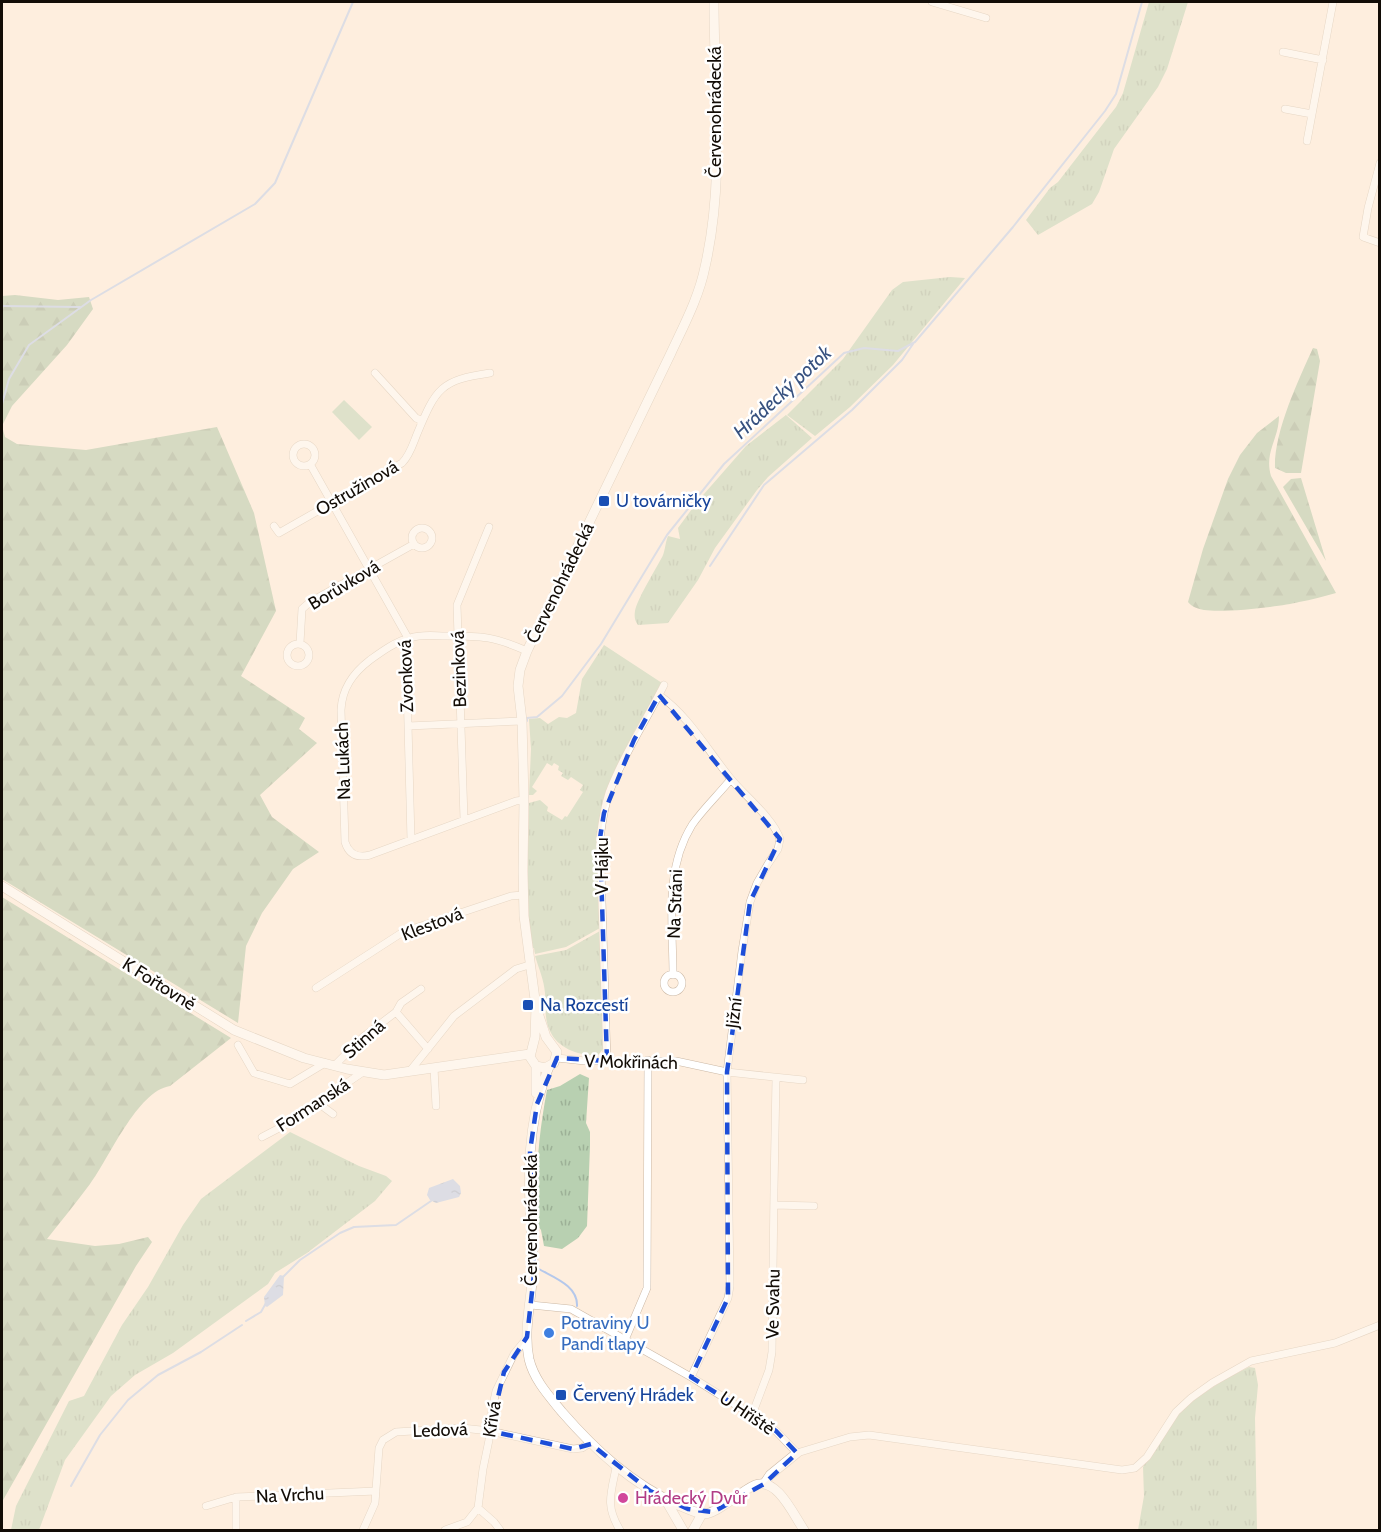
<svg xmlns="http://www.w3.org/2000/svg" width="1381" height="1532" font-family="Cabin,sans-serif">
<defs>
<pattern id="grass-tufts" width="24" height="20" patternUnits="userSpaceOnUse" patternTransform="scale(1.5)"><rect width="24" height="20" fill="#b8d0b1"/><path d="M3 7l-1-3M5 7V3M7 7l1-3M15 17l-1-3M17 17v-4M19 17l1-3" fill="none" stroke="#9db197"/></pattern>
<pattern id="forest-firs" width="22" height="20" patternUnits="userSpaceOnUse" patternTransform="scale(1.5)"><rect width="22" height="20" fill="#a7c09f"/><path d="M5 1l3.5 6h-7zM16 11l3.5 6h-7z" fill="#8fa487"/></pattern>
<pattern id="water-ripples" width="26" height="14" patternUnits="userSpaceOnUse" patternTransform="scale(1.5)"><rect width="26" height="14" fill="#b5c8eb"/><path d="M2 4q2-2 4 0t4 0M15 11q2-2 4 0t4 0" fill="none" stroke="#9babc8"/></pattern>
</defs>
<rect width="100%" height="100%" fill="#feeede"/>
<path fill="url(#grass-tufts)" d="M1149,2H1188L1167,69L1158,87L1114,149L1099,192L1092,204L1038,235L1026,220L1050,188L1058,182L1116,107L1123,93Z
M950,277L965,278L893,365L850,407L815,436L787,415L843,359L892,290L903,282Z
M786,415L812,438L768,477L757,490L715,548L698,580L668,623L638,625C635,621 634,617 635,611C637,600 655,570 661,559C665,554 665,543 668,536L680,539L678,528L697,502L746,446Z
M604,645L662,683L634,732L618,767L599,823L600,928L566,947L535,954L534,948H531L527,898L529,803L540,800L548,807L547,811L562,820L565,816L567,817L583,792L580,790L583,785L571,777L568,780L561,776L563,773L558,770L559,766L554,763L552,766L547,763L532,787L537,791L533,795H529L531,749L529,719L540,718L548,724L559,717L567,718L576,713L582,679Z
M600,931L603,1049L598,1055C580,1056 558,1049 550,1031C544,1019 546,1006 545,993C544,980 539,969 535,956L566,950Z
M580,1074L589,1078L586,1123L590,1132V1146L587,1226L578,1238L562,1249L544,1246L541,1230L538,1226C535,1178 538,1137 547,1090L560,1086Z
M290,1132L359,1166L386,1176L392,1181L375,1201L307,1253L275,1273L268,1284L173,1353L135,1375L111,1396L65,1460L39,1530H11L16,1506L69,1401L84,1396L122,1325L148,1287L183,1225L201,1199Z
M1249,1367L1255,1368L1258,1385L1255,1418L1257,1530H1138L1144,1496L1143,1467L1164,1433L1180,1413L1192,1401L1225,1379Z"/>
<path fill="url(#forest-firs)" d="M15,295L58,300L89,297L93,309L67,345L12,406L2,426L5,437L17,444L86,450L217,427L254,513L276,611L241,676L305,718L299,729L317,743L260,795L272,817L319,852L293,869L262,913L246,946L238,1023L2,879V296Z
M1313,348L1317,349L1320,361L1301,473H1286L1275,468C1274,432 1298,381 1313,348Z
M1279,416C1279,439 1264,452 1271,476L1336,593C1324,596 1311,600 1299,602C1279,607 1224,613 1204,610C1198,609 1192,607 1188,602L1203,549L1228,479L1240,455L1257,433Z
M1301,478L1326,561L1283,487L1291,479Z
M2,897L231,1038L170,1086C137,1091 109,1159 90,1184C76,1203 61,1221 47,1239L95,1246L119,1244L148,1237L152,1242L136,1266L2,1502Z"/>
<path fill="#b8d0b1" d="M344,400L372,427L359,440L332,412Z"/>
<path fill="url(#water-ripples)" d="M453,1179L460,1186L461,1193L459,1197L436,1203L430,1200L427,1195L429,1188Z
M280,1275L284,1276L283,1295L267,1307L265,1306L264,1297Z"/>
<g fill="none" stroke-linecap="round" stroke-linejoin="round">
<path stroke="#b5c8eb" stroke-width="2" d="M2,306L80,307
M2,404L9,379L29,345L91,300L255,204L275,183L353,2
M710,566L764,485L852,410L902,360L913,344
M527,721V718L537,717L562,696L601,644L667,535L724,464L844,353L864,348L898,351L915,342L1013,227L1105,111L1116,94L1142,2
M539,1269C555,1278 578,1286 577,1306
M282,1278L300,1260L340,1233L354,1227L396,1225L431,1201
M246,1321L261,1312L266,1303
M71,1486L100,1435L128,1400L158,1375L201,1352L242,1325"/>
<defs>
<path id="street" d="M932,2L986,18
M1283,52L1323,60
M1285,109L1312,114
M1307,141L1333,2
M1380,163L1368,208L1363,237L1380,243
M375,373L416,418L422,421
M293 455a11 11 0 1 1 22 0a11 11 0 1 1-22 0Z
M310,464L408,638L406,648L411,840
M274,526L279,533L402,463C410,455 413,444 417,434C436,388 441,380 490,373
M412 538a10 10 0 1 1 20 0a10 10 0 1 1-20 0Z
M300,643L302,609L310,602L414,544
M287 655a11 11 0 1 1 22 0a11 11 0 1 1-22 0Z
M659,695C689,716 708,751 731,779C745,796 773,818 780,839L778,849L768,864L757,883L750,902L742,951L727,1072L730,1286L728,1298L691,1377
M408,726L522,721
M524,800L516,801L370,855C358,858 349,855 345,842L341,710C342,688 353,673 370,660C381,652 396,641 410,638C422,634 434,636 446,636C482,636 493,636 527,651
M464,819L457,605L489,527
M664 983a9 9 0 1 1 18 0a9 9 0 1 1-18 0Z
M673,975C673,924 664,870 692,825C703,809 719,794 731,779
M316,988L403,932L511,896L523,895
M396,1012L401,1003L421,989
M238,1045L254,1073L290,1084L325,1063
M557,1058L585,1061H676L727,1072L803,1080
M607,1061L600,838C602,823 604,808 609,793C623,755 646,721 664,685
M334,1066L363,1037L396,1012L428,1049
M434,1068L436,1106
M410,1071L454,1016L516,969L529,965
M318,1103L333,1114
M262,1137L287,1124L363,1072
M774,1189L776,1078
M774,1205L814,1206
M531,1305L571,1309L691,1377L752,1415L776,1431L797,1453L850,1437L869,1435L1122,1470L1135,1468L1147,1457L1176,1412L1191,1398L1212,1383L1251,1361L1335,1343L1380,1325
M625,1340L647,1288L648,1060
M752,1415L769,1370L772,1352L774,1190
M616,1468C611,1493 605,1506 620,1530
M236,1497V1530
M206,1506L236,1497L376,1491
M478,1508L494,1522L500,1530
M363,1530L375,1503L379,1448L383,1440L396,1432L462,1428L490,1431L573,1449L582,1448L590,1443
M445,1530L467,1522L478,1508L483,1469L489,1440L492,1410L496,1391L514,1354L527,1338"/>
<path id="secondary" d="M2,886L234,1030L304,1058L347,1069L384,1075L530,1054
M536,1007L535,1037L530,1057L536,1066L545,1068L554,1063L557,1052L546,1037L536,1007L524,916L523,871L524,800L522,721L518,686L520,670L527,651L671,353C684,325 699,297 705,267C725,180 714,90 714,2
M536,1066V1093
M549,1067C545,1076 543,1084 540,1093C525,1146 529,1201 533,1255C535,1289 522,1325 529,1359C534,1380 549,1396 562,1412C596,1451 631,1483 678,1505C686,1508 695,1513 704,1514C711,1514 718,1509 724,1505C734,1499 744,1490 755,1485C777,1476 794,1516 804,1530
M764,1484L770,1475L797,1453
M665,1499L683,1530
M693,1530L702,1514"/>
</defs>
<use href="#street" stroke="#ccb9a6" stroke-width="8"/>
<use href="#secondary" stroke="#ccb9a6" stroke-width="10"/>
<use href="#street" stroke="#fff" stroke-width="7"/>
<use href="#secondary" stroke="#fff" stroke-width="9"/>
</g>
<path d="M0 0H1381V1532H0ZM659,695L780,839L750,902L727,1072L728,1298L691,1377L776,1431L797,1453L764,1484L713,1512L688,1509L650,1491L591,1444L573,1449L490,1431L504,1372L527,1337L534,1274L530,1151L537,1104L557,1058L607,1061L600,838L604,813L634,740Z" fill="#feeede" fill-opacity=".55" fill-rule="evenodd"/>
<path fill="none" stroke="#1d4ed8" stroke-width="4.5" stroke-dasharray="12 8" stroke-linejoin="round" d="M659,695L780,839L750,902L727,1072L728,1298L691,1377L776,1431L797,1453L764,1484L713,1512L688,1509L650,1491L591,1444L573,1449L490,1431L504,1372L527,1337L534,1274L530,1151L537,1104L557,1058L607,1061L600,838L604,813L634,740Z"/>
<g fill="#1a4fb4" stroke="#fff" stroke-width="2">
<rect x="598" y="495" width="12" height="12" rx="3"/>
<rect x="522" y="999" width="12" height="12" rx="3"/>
<rect x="555" y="1389" width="12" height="12" rx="3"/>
</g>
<circle fill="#3f7fe0" stroke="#fff" stroke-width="2" cx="549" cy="1333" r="6"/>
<circle fill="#d1479c" stroke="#fff" stroke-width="2" cx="623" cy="1498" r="6"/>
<g text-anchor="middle" stroke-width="5" stroke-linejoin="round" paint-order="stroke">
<g font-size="18" fill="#120c06" stroke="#fff">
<text transform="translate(715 112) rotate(-90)" y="6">Červenohrádecká</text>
<text transform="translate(357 488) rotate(-30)" y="6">Ostružinová</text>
<text transform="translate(560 583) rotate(-64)" y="6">Červenohrádecká</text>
<text transform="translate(344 585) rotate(-31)" y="6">Borůvková</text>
<text transform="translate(459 669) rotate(-92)" y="6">Bezinková</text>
<text transform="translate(406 676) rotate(-92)" y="6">Zvonková</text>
<text transform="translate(343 761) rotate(-92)" y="6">Na Lukách</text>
<text transform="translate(602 866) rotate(-90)" y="6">V Hájku</text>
<text transform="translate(675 904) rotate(-88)" y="6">Na Stráni</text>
<text transform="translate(432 924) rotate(-21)" y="6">Klestová</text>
<text transform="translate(159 984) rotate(32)" y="6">K Fořtovně</text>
<text transform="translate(734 1013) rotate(-83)" y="6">Jižní</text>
<text transform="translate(364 1039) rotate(-41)" y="6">Stinná</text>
<text transform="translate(631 1062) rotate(1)" y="6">V Mokřinách</text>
<text transform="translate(313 1105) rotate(-33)" y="6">Formanská</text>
<text transform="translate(531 1220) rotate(-90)" y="6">Červenohrádecká</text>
<text transform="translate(773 1304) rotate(-89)" y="6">Ve Svahu</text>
<text transform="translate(747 1413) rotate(34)" y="6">U Hřiště</text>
<text transform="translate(492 1419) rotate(-81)" y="6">Křivá</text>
<text transform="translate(440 1430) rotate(-2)" y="6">Ledová</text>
<text transform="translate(290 1495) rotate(-3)" y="6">Na Vrchu</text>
</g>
<g font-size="18" fill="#164399" stroke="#fff" text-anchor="start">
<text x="616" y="507">U továrničky</text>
<text x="540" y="1011">Na Rozcestí</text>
<text x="573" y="1401">Červený Hrádek</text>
</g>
<g font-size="18" fill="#366cbe" stroke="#fff" text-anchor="start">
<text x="561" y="1329">Potraviny U<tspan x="561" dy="21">Pandí tlapy</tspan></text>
</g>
<g font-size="18" fill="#b23c85" stroke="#fff" text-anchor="start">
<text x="635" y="1504">Hrádecký Dvůr</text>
</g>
<g font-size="20" font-style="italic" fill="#37517f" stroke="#fff">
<text transform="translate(782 392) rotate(-43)" y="7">Hrádecký potok</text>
</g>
</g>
<rect width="1381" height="1532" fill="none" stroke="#120c06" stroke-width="6"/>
</svg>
